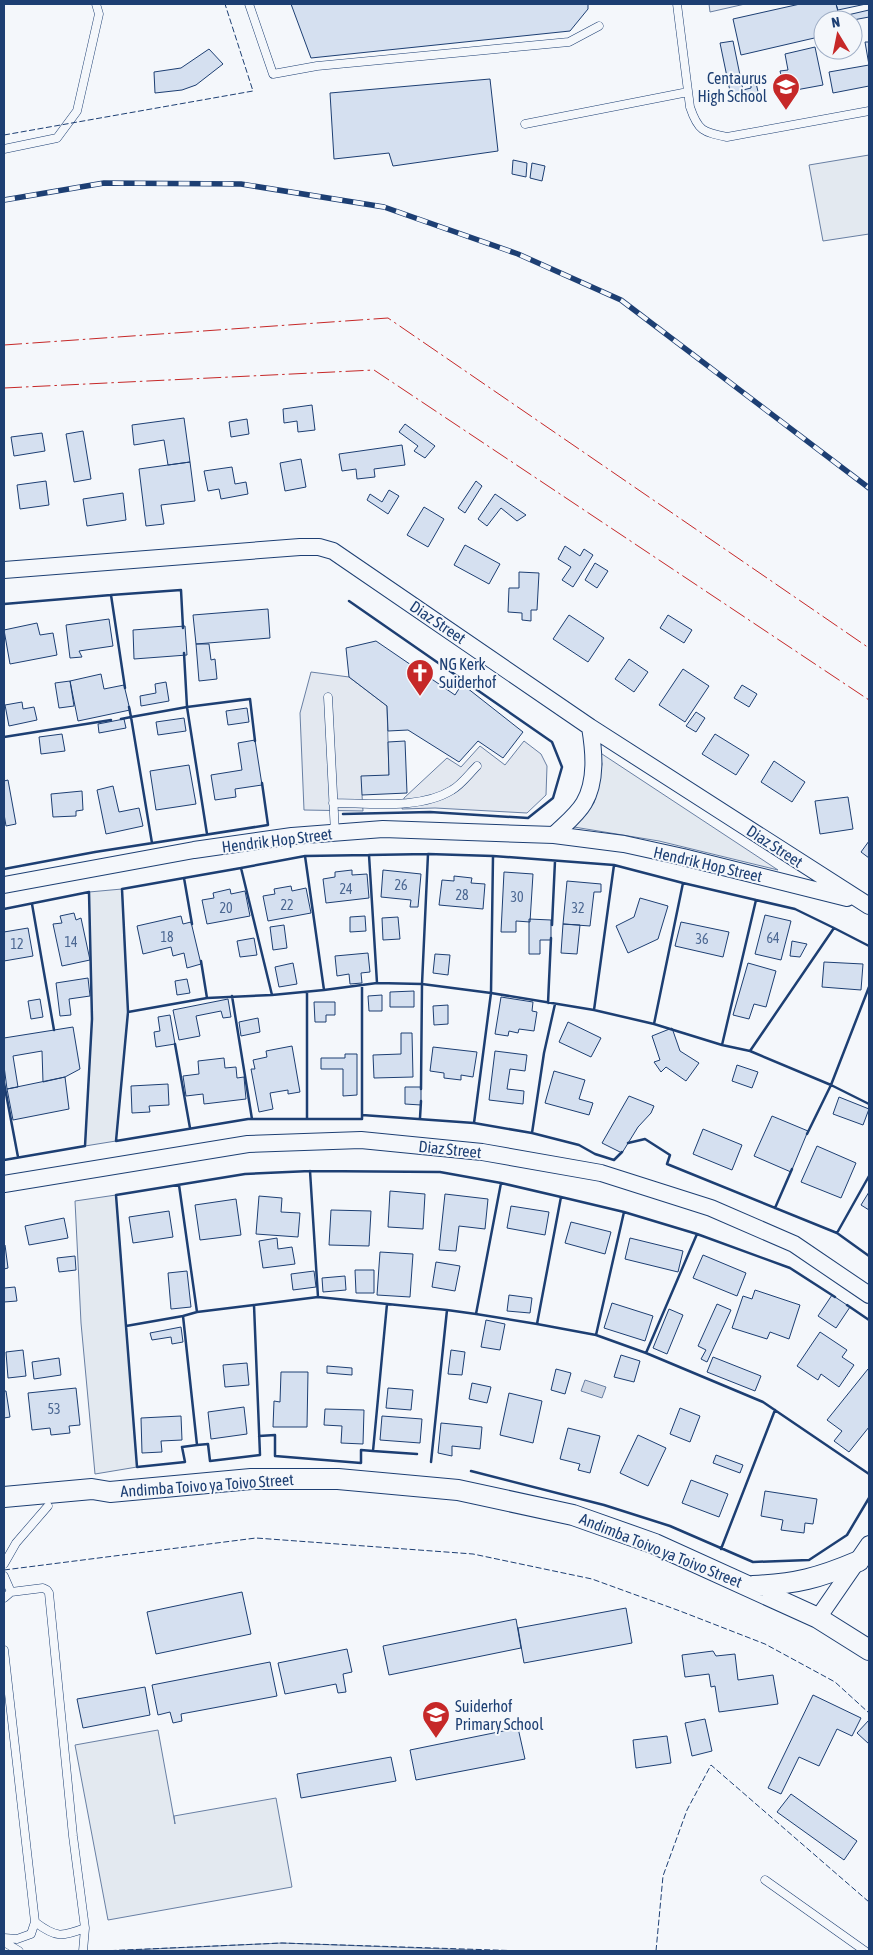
<svg xmlns="http://www.w3.org/2000/svg" width="873" height="1955" font-family="'Asap Condensed',sans-serif">
<rect width="100%" height="100%" fill="#f4f7fb"/>
<path fill="#e3e9f0" stroke="#687fa3" d="M869,155V234L823,241L809,165Z
M599,752L778,870L659,841L574,827L594,803L602,764Z
M122,889L128,1012L116,1141L85,1146L92,1019L89,892Z
M116,1195L137,1467L95,1474L81,1323L75,1201Z
M158,1730L175,1824L174,1816L276,1798L292,1887L108,1920L75,1745Z
M282,1943L500,1951H108Z"/>
<path fill="#e3e8f0" stroke="#687fa3" d="M709,4H745L710,12Z
M311,672L349,677L387,706L389,775L362,795L363,811L304,810L300,713Z
M524,741L541,754L547,766L546,795L527,813L435,808L402,809L404,798L447,758L461,767L480,746L505,765Z"/>
<path fill="#cfd7e4" stroke="#687fa3" d="M585,1380L606,1387L602,1398L581,1391Z"/>
<path fill="#d5e0f0" stroke="#1d3f73" d="M291,4H588V9L570,31L311,58Z
M800,4H836L840,20H823V36L741,55L733,19Z
M836,4H866L838,10Z
M869,10V17L853,20H840L839,17Z
M733,41L743,90L751,88V85L756,83L759,96L732,101L720,43Z
M865,42H869V65Z
M815,47L823,85L785,92L780,71L788,70L785,54Z
M209,49L223,64L196,85L182,90L155,93L154,72L181,68Z
M869,65V86L833,93L829,72Z
M490,79L498,151L393,166L389,153L334,159L330,93Z
M513,160L527,163L526,177L512,174Z
M532,163L545,166L542,181L530,178Z
M312,405L315,430L298,432L297,421L284,423L283,409Z
M184,418L190,462L168,465L164,440L134,445L132,425Z
M247,419L249,434L231,437L229,422Z
M405,424L435,446L425,458L414,451L418,446L399,432Z
M83,431L91,479L74,482L66,434Z
M42,433L45,451L14,456L11,437Z
M402,445L405,465L374,469L375,477L357,479L356,469L342,471L339,454Z
M301,459L306,487L285,491L280,463Z
M190,462L195,501L161,505L164,524L146,526L139,469Z
M232,467L235,484L246,482L248,494L221,499L219,489L208,491L204,471Z
M46,481L49,505L20,509L17,485Z
M476,481L482,486L465,513L458,508Z
M389,490L399,496L388,514L367,500L370,494L382,502Z
M123,493L126,520L87,526L83,499Z
M495,494L526,515L517,521L501,508L487,526L478,519Z
M424,507L444,519L428,547L407,535Z
M465,545L500,564L489,584L454,565Z
M565,546L580,556L584,549L593,555L573,587L562,580L571,567L558,559Z
M595,563L608,571L597,588L585,580Z
M519,572L539,573L537,610H531V621L522,620V613L508,612L509,588H519Z
M268,609L270,638L196,644L193,615Z
M569,615L604,638L588,662L553,639Z
M668,615L692,630L684,643L660,628Z
M109,619L113,646L79,651L82,657L70,658L66,625Z
M37,623L40,635L53,633L57,655L10,664L4,630Z
M185,626L187,655L134,659L133,630Z
M376,641L455,695L462,684L523,732L503,758L478,741L459,762L408,730L388,731L387,706L349,677L346,648Z
M196,644H209L211,660L215,659L217,679L199,681Z
M629,659L648,672L634,692L615,679Z
M683,669L709,686L685,722L659,705Z
M101,674L104,689L124,685L130,710L78,721L70,681Z
M70,681L74,706L59,708L55,683Z
M166,682L169,701L141,706L140,696L156,693L155,684Z
M742,685L757,694L749,707L734,698Z
M22,702L23,709L34,707L37,720L9,726L5,705Z
M247,708L249,722L228,725L226,711Z
M696,712L705,718L696,732L686,726Z
M184,718L186,731L158,735L156,722Z
M124,719L126,728L99,733L98,724Z
M62,734L65,751L41,754L39,737Z
M715,734L749,755L736,775L702,754Z
M255,740L262,785L235,789L236,797L215,800L211,775L242,770L238,743Z
M405,741L407,793L362,795L361,776L389,775L388,742Z
M774,761L805,782L792,802L761,782Z
M189,765L196,804L156,810L150,771Z
M8,780L16,824L6,826L4,814V781Z
M113,786L119,812L139,808L143,826L106,834L97,790Z
M82,791L83,810L76,811V816L53,817L51,794Z
M848,797L853,829L820,834L815,801Z
M869,841V858L861,852Z
M352,870V875L367,874L369,898L326,903L323,879L335,877V872Z
M383,870L421,874L418,907H410L411,900L381,897Z
M504,872L533,874L530,922L516,921V932H501Z
M454,876L472,878L471,883L485,884L483,909L439,905L442,880L454,881Z
M567,881L601,884V892H594L590,926L563,924Z
M291,886L292,891L306,888L311,913L268,921L263,896L275,894L274,889Z
M230,889L231,894L245,891L250,916L207,924L202,900L214,898L213,893Z
M640,898L668,906L658,939L628,953L616,926L634,917Z
M74,913L76,920L81,918L90,960L62,966L53,924L62,923L60,916Z
M765,915L791,921L781,960L755,954Z
M181,916L183,924L191,922L201,964L187,968L184,953L173,956L171,947L143,954L137,926Z
M365,916L366,931L350,932V917Z
M398,917L400,939L383,940L382,918Z
M529,919L551,920V940H540V954H529Z
M681,922L729,932L723,957L675,946Z
M563,924L580,925L577,954L561,953Z
M284,925L287,948L273,950L270,927Z
M28,928L33,956L4,961V932Z
M254,938L257,955L240,957L237,941Z
M792,941L807,944L800,957L790,956Z
M368,953L370,972L361,973L362,983L350,984L349,974L337,976L335,956Z
M435,954L450,955L448,975L433,973Z
M824,962L863,964L861,990L822,987Z
M293,963L297,984L279,987L275,967Z
M748,963L776,971L766,1007L754,1004L749,1019L733,1015Z
M88,978L90,996L69,999L71,1015L60,1016L56,983Z
M187,979L190,993L177,995L175,981Z
M414,991V1007H390V992Z
M382,995V1011H369L368,996Z
M501,997L533,1002L532,1011L537,1012L534,1031L519,1029L518,1033L509,1031L508,1036L495,1034Z
M40,999L43,1017L31,1019L28,1001Z
M228,999L231,1017L223,1018L221,1011L196,1016L200,1036L179,1040L173,1010Z
M314,1002H335V1015H326V1022H315Z
M448,1005V1024L434,1025L433,1006Z
M170,1015L175,1044L156,1047L154,1032L160,1031L158,1017Z
M258,1018L260,1032L241,1036L239,1022Z
M568,1022L601,1038L591,1057L559,1042Z
M73,1027L80,1069L65,1077L43,1082L42,1051L13,1056L18,1087L7,1089L4,1066V1038Z
M672,1028L680,1051L699,1063L686,1081L666,1067L661,1072L654,1062L660,1060L652,1036Z
M401,1033H412L413,1077L374,1078L373,1055L401,1054Z
M292,1046L300,1092L288,1094V1090L270,1093L273,1109L259,1112L251,1069H255L253,1060L267,1057L266,1051Z
M433,1047L477,1052L473,1077L461,1075V1080L444,1078V1073L430,1071Z
M495,1051L527,1055L525,1071L510,1069L507,1089L524,1091L523,1104L489,1100Z
M345,1054H357V1095L343,1096V1069H321V1058H345Z
M224,1058L225,1068L236,1067L237,1078L244,1077L246,1099L204,1104L203,1094L186,1096L183,1076L199,1074L198,1061Z
M737,1065L758,1072L752,1088L732,1081Z
M554,1071L585,1080L579,1099L593,1103L589,1115L545,1103Z
M65,1077L69,1109L13,1120L7,1089Z
M168,1084L169,1105L149,1106L150,1112L132,1113L131,1086Z
M405,1087H421V1105L405,1104Z
M629,1096L654,1106L651,1113L638,1127L622,1153L602,1143Z
M839,1097L869,1109L863,1125L833,1114Z
M772,1116L808,1131L791,1172L754,1156Z
M703,1129L742,1145L732,1170L693,1154Z
M817,1146L856,1163L841,1198L801,1182Z
M390,1191L425,1194L423,1229L388,1227Z
M869,1192V1210L861,1205Z
M445,1194L488,1199L485,1229L459,1226L456,1251L439,1250Z
M259,1196L282,1198L281,1212L300,1213L298,1237L256,1234Z
M236,1199L241,1235L200,1240L195,1205Z
M511,1206L549,1212L545,1235L507,1228Z
M331,1210L371,1211L369,1246L329,1245Z
M169,1211L173,1237L133,1243L129,1217Z
M64,1218L68,1238L29,1245L25,1226Z
M571,1222L611,1232L605,1254L565,1243Z
M277,1238L278,1249L292,1247L295,1264L263,1268L259,1241Z
M630,1238L683,1251L678,1272L625,1259Z
M5,1245L8,1268L4,1269V1246Z
M380,1252L413,1254L410,1297L377,1295Z
M703,1255L746,1273L737,1296L693,1278Z
M75,1256L76,1270L59,1272L57,1258Z
M436,1262L460,1266L455,1291L432,1287Z
M355,1270H374V1293H356Z
M187,1271L191,1307L171,1309L168,1273Z
M314,1271L316,1287L293,1290L291,1274Z
M345,1276L346,1290L323,1292L322,1278Z
M15,1287L17,1301L4,1302V1288Z
M755,1290L800,1305L789,1339L770,1332L767,1339L732,1328L743,1296L752,1299Z
M509,1295L532,1298L530,1313L507,1311Z
M832,1295L850,1307L836,1328L818,1316Z
M612,1303L653,1316L645,1341L604,1328Z
M717,1304L731,1310L707,1362L701,1359L706,1350L698,1346Z
M669,1309L683,1315L667,1354L653,1348Z
M486,1320L505,1324L500,1350L481,1347Z
M181,1327L183,1342L172,1344L171,1337L152,1340L150,1333Z
M820,1332L847,1350L842,1357L854,1365L839,1387L821,1374L818,1380L797,1366Z
M23,1350L26,1376L8,1378L6,1352Z
M451,1350L465,1352L462,1375L448,1374Z
M621,1355L640,1361L634,1382L614,1377Z
M713,1357L761,1376L755,1391L707,1372Z
M59,1358L61,1375L34,1379L32,1362Z
M247,1363L249,1385L225,1387L223,1365Z
M327,1366L352,1368V1375L327,1373Z
M556,1369L571,1373L565,1394L551,1390Z
M868,1369L869,1370V1427L849,1452L834,1441L842,1431L827,1420Z
M281,1372H308L307,1427H273L274,1401L280,1402Z
M472,1383L491,1387L487,1403L469,1399Z
M76,1388L80,1425L69,1426L70,1433L51,1435L50,1428L32,1430L28,1393Z
M388,1388L413,1390L411,1410L386,1408Z
M4,1391H6L10,1417L4,1418Z
M509,1393L542,1401L533,1443L500,1435Z
M244,1407L247,1434L211,1439L208,1412Z
M680,1408L700,1416L690,1442L670,1434Z
M325,1409L364,1410L363,1444L341,1443L342,1426L324,1425Z
M181,1416L182,1440L161,1441L162,1452L142,1453L141,1418Z
M382,1416L422,1419L420,1443L380,1440Z
M441,1423L482,1427L480,1449L452,1446V1456L438,1453Z
M568,1428L600,1436L590,1473L578,1470L580,1464L560,1459Z
M638,1435L666,1448L648,1486L620,1473Z
M716,1455L743,1465L740,1473L713,1463Z
M691,1480L728,1494L719,1517L682,1503Z
M765,1491L817,1499L813,1524L805,1523L804,1533L781,1530L783,1520L761,1516Z
M242,1592L251,1634L156,1654L147,1612Z
M626,1608L632,1643L524,1663L518,1628Z
M516,1619L521,1648L389,1675L383,1646Z
M347,1649L352,1672L343,1674L346,1692L338,1693L336,1684L285,1694L278,1663Z
M713,1651L716,1656L735,1654L738,1680L773,1675L778,1704L719,1712L715,1686L711,1687L709,1674L685,1677L682,1655Z
M270,1662L277,1696L181,1714L182,1721L173,1723L170,1712L158,1715L152,1685Z
M145,1687L150,1715L83,1728L77,1699Z
M813,1695L861,1718L852,1736L837,1729L819,1766L799,1757L781,1794L768,1788Z
M705,1719L712,1751L692,1756L685,1723Z
M869,1720V1744L857,1733Z
M518,1728L525,1759L416,1780L410,1750Z
M667,1736L671,1763L636,1768L633,1740Z
M391,1757L396,1781L301,1798L297,1774Z
M791,1794L857,1841L844,1860L777,1812Z"/>
<g fill="none" stroke-linecap="round" stroke-linejoin="round">
<defs>
<path id="service" d="M249,4L273,74L317,66L569,42L599,26
M677,4L690,107C698,131 703,132 727,137L869,111
M525,124L688,92
M4,149L57,138L77,111L99,14L96,4
M328,697L335,833
M333,803C369,803 420,810 452,790C461,785 469,774 477,766
M4,1564L16,1543L48,1506
M4,1576L11,1592
M4,1598L11,1592L43,1588L47,1590L49,1593L73,1836L85,1928C62,1937 56,1938 35,1922
M4,1650L35,1922L31,1934L17,1939L4,1938
M765,1880L865,1951
M4,1942L19,1951
M83,1951L85,1928"/>
<path id="minor" d="M4,570L300,547H319L333,551L590,727L869,906
M554,835C564,825 577,815 584,803C597,781 594,751 590,727
M4,885L194,850L292,836L383,829L554,835L624,844L683,857L847,898
M4,1184L248,1144L361,1140L482,1152L601,1173L711,1208L794,1244L869,1295
M818,1618L869,1544"/>
<path id="tertiary" d="M4,1497L92,1489L110,1492L251,1479H338L458,1490L573,1515L655,1544L818,1618L869,1650
M753,1586C796,1584 819,1578 859,1561"/>
</defs>
<use href="#service" stroke="#1d3f73" stroke-width="9"/>
<use href="#minor" stroke="#1d3f73" stroke-width="18"/>
<use href="#tertiary" stroke="#1d3f73" stroke-width="22"/>
<use href="#service" stroke="#f4f7fb" stroke-width="8"/>
<use href="#minor" stroke="#f4f7fb" stroke-width="16"/>
<use href="#tertiary" stroke="#f4f7fb" stroke-width="20"/>
<defs>
<path id="rail" d="M4,200L104,183L241,184L384,207L518,254L621,300L869,488"/>
</defs>
<use href="#rail" stroke="#1d3f73" stroke-width="5.5"/>
<use href="#rail" stroke="#f4f7fb" stroke-width="4" stroke-dasharray="11" stroke-linecap="butt"/>
<path stroke="#1d3f73" stroke-width="1" stroke-dasharray="6 2.5" stroke-linecap="butt" d="M4,135L253,91L225,4
M4,1570L256,1538L473,1554L592,1579L680,1611L765,1644L835,1682L869,1713
M102,1951L282,1943L524,1951
M656,1951L663,1876L687,1810L711,1765L869,1902"/>
<path stroke="#1d3f73" stroke-width="2.5" d="M4,604L111,595
M125,688L111,595L181,590L183,628
M121,719L131,717L129,707
M4,737L111,720
M343,814L430,812L528,818L553,798L562,767L552,742L349,601
M207,834L187,707L250,699L255,741
M152,843L131,717L187,707L184,653
M369,855L305,856L324,990L377,983
M305,856L241,868L272,995L324,990
M4,869L95,852L268,825L262,783
M184,878L122,889L128,1012L207,998
M32,904L54,1030
M4,909L89,892L92,1019L85,1146L4,1160
M192,924L184,878L241,868
M552,925L555,861
M834,928L869,946
M201,961L207,998L272,995
M362,985V1115
M307,992V1119
M232,996L252,1119
M548,1003L551,938
M594,1010L654,1024L683,883L614,865
M128,1012L116,1141L248,1119H362V1115L474,1123L532,1133L579,1145L595,1154L614,1160L622,1152
M654,1024L722,1045L756,900L683,883
M175,1044L190,1128
M722,1045L750,1051L834,928L795,909L756,900
M750,1051L831,1085L869,1104
M4,1083L18,1157
M421,1089L422,984L377,983L369,855L428,854
M420,1118L421,1101
M474,1123L491,993L594,1010L614,865L493,856L428,854L422,984L491,993L493,856
M532,1133L544,1053L555,1004
M807,1134L831,1085L869,987
M628,1143L645,1139L670,1155L667,1164L837,1233L869,1256
M310,1171L318,1297
M179,1185L197,1312L254,1305
M775,1208L792,1169
M837,1233L869,1176
M697,1234L646,1353L596,1335L624,1212L697,1234L790,1268L835,1297
M387,1304L373,1451L417,1454
M847,1305L869,1320
M447,1310L318,1297L254,1305L260,1455L210,1461L208,1444L197,1445L183,1316L126,1326L116,1195L245,1174L310,1171L440,1172L501,1183
M183,1316L197,1312
M537,1324L476,1314L501,1183L561,1197
M126,1326L137,1467L185,1462L182,1447L197,1445
M596,1335L537,1324L561,1197L624,1212
M646,1353L763,1402L869,1474
M259,1436L275,1435V1456L361,1463V1450L373,1451
M431,1462L447,1310L476,1314
M471,1471L604,1505L670,1526L753,1562L809,1560L847,1535L869,1498
M721,1549L775,1410"/>
<path stroke="#c62828" stroke-width="1" stroke-dasharray="18 4 2.5 4" stroke-linecap="butt" d="M4,345L388,318L869,648
M4,388L374,370L869,700"/>
</g>
<defs>
<symbol id="school-pin" viewBox="-11 -11 22 30"><path d="M0 17L-7.5 6A9.5 9.5 0 1 1 7.5 6Z" fill="#c62828" stroke="#f4f7fb"/><path d="M0-5L7-2L0 1L-7-2ZM-4 1L0 2.5L4 1V4Q0 6-4 4Z" fill="#fff"/></symbol>
<symbol id="church-pin" viewBox="-11 -11 22 30"><path d="M0 17L-7.5 6A9.5 9.5 0 1 1 7.5 6Z" fill="#c62828" stroke="#f4f7fb"/><path d="M-1.2-6h2.4v3.5h3.3v2.4h-3.3V6h-2.4V-.1h-3.3v-2.4h3.3Z" fill="#fff"/></symbol>
</defs>
<g fill-rule="evenodd">
<use href="#school-pin" x="770" y="71" width="32" height="43"/>
<use href="#church-pin" x="404" y="657" width="32" height="43"/>
<use href="#school-pin" x="420" y="1699" width="32" height="43"/>
</g>
<g text-anchor="middle" stroke-width="4" stroke-linejoin="round" paint-order="stroke">
<g font-size="14" fill="#4b6792">
<text x="401" y="890">26</text>
<text x="346" y="894">24</text>
<text x="462" y="900">28</text>
<text x="517" y="902">30</text>
<text x="287" y="910">22</text>
<text x="226" y="913">20</text>
<text x="578" y="913">32</text>
<text x="167" y="942">18</text>
<text x="773" y="943">64</text>
<text x="702" y="944">36</text>
<text x="71" y="947">14</text>
<text x="17" y="949">12</text>
<text x="54" y="1414">53</text>
</g>
<g font-size="16" fill="#1d3f73" stroke="#f4f7fb" text-anchor="start">
<text x="767" y="84" text-anchor="end">Centaurus<tspan x="767" dy="18">High School</tspan></text>
<text x="439" y="670">NG Kerk<tspan x="439" dy="18">Suiderhof</tspan></text>
<text x="455" y="1712">Suiderhof<tspan x="455" dy="18">Primary School</tspan></text>
</g>
<g font-size="16" fill="#1d3f73" stroke="#f4f7fb">
<text transform="translate(438 622) rotate(34)" y="6">Diaz Street</text>
<text transform="translate(277 840) rotate(-7)" y="6">Hendrik Hop Street</text>
<text transform="translate(775 846) rotate(33)" y="6">Diaz Street</text>
<text transform="translate(708 864) rotate(13)" y="6">Hendrik Hop Street</text>
<text transform="translate(450 1149) rotate(6)" y="6">Diaz Street</text>
<text transform="translate(207 1485) rotate(-4)" y="6">Andimba Toivo ya Toivo Street</text>
<text transform="translate(661 1550) rotate(22)" y="6">Andimba Toivo ya Toivo Street</text>
</g>
</g>
<rect width="873" height="1955" fill="none" stroke="#1d3f73" stroke-width="10"/>
<g transform="translate(838 35) rotate(350)"><circle r="24" fill="#f4f7fb" stroke="#9eadc5"/>
<path d="M0-4L9 19L0 12L-9 19Z" fill="#c62828"/>
<text y="-8" font-size="14" font-weight="bold" text-anchor="middle" fill="#1d3f73">N</text>
</g>
</svg>
